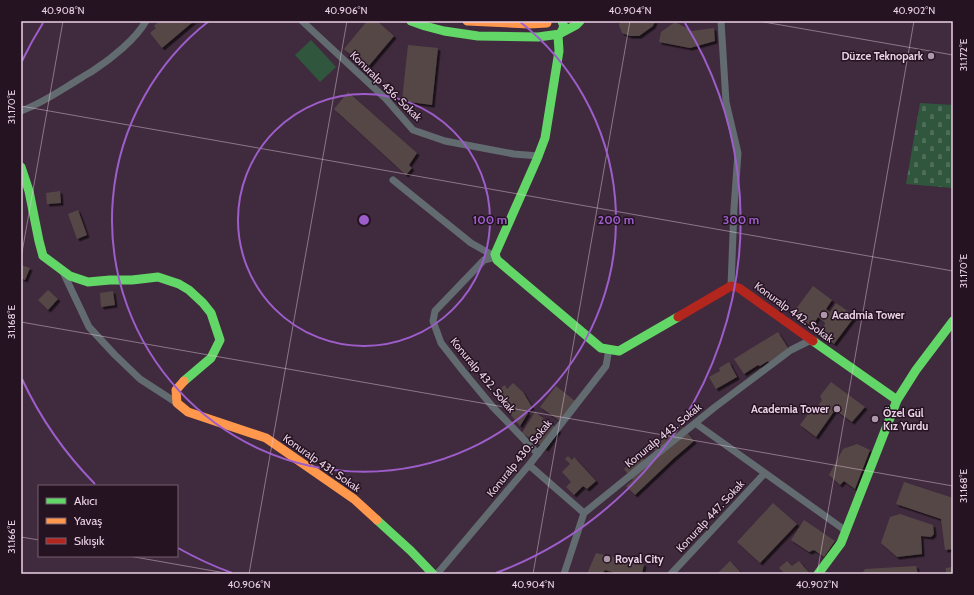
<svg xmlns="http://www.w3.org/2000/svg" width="974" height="595" font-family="Cabin,sans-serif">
<defs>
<pattern id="cemetery-stones" width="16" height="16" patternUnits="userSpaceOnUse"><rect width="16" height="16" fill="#30563e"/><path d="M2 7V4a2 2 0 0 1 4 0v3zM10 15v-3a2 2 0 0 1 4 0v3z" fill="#4e6d5a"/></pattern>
<filter id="shadow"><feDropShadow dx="2.5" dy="2.5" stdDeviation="0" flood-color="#0009"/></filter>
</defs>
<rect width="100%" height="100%" fill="#402a3d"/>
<path fill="#30563e" d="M311,40L336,67L320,82L295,55Z"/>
<path fill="url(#cemetery-stones)" d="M920,103L953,105V188L906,184Z"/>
<path fill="#564747" filter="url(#shadow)" d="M159,21H194L162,48L150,33L156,28L154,26Z
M367,21H377L394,36L367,68L344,49Z
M620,21H655L653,26L639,36H630L622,33L619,25Z
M675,22L692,31L714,28L715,41L690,48L659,42L661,32Z
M408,45L438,48L432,105L402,101Z
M348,92L417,153L409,165L412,168L406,175L334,109Z
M60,191L61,203L47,204L46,193Z
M78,210L87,235L77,239L68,214Z
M21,265L30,268L25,280L21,278Z
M813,286L832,300L826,309L830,312L836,303L855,316L834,344L822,335L825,323L818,317L812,327L793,313Z
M48,290L58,299L48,310L38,300Z
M113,291L115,305L101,307L100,293Z
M778,332L790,351L770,363L768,361L760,366L758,365L744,374L734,359Z
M729,362L737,377L716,389L709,377L720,371L719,368Z
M831,382L865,407L852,422L835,410L816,437L800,425L813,407H817L822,400L820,396Z
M513,383L523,392L532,407L526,411L528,413L520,426L493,393L505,385L507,389Z
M556,386L575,401L560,421L540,407Z
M535,412L559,430L546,449L522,433Z
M683,427L694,441L673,459L635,495L626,486L633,480L624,469L639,454L648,464L659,455L651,446L672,428L677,433Z
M857,444L870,450L855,489L844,481L840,485L829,475L843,449Z
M568,456L572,460L574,457L596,481L587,489L583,486L574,495L566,487L571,482L562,472L570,464L565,459Z
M904,482L953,498V549L945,550L941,519L896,504Z
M773,503L797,524L760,563L737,542Z
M900,514L933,525L934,534L931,537L921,536L922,554L897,557L881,543L890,517Z
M804,520L835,541L824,557L814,550L809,552L791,540Z
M596,553L644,564L642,574H618L605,570L602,574H587Z
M730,561L742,574H717Z
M787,561L792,566L799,561L810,574H785L779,568Z
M916,566L918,574H862L865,569Z
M953,567V574H946V568Z"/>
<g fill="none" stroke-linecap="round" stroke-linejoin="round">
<path stroke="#626b70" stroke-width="7" d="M302,21L386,99L413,130L445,141L514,154L539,156
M721,21L726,102L738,153L734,208L731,286
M21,111C43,103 61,90 81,78C85,75 90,73 94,70C111,59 136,39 146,21
M393,180L471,243L496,257
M496,257L484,260L435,311L433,321L441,343L463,371L492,406L538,454
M63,272L89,327L115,355L140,379L177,403
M695,423L846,531
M529,465L584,513
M437,574L529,465L606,366L609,349
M564,574L584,513L715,407L791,350L811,340
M671,574L765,473"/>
<path stroke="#63d668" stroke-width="9" d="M411,21L425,26L444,31L478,36L538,37L560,34L564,27L562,21
M561,33L576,25L580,21
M558,35L559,51L545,138L537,159L495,254L497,260L601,348L619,351L678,317
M21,167L29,191L39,241L43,256L70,276L88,282L110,280H132L158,277L179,284L189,290L203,303L211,313L220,340L211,358L184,381
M813,341L897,400
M377,520L411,551L433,574
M818,574L841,543L897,400L916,370L953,321"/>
<path stroke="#ff974d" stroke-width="9" d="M467,21L529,24L547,23
M184,381L176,390L177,403L188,412L266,438L354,499L377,520"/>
<path stroke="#b3261e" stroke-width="9" d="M678,317L731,286L739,288L813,341"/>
</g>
<path fill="none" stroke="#ebd1e6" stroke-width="1" stroke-opacity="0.45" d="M758,21L953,55M21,106L953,271M21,258L63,21M21,322L953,486M21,537L39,540M129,556L231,574M249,574L347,21M533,574L630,21M817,574L914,21"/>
<g fill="none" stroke="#9d5ecb" stroke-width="2">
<circle cx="364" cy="220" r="126"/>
<path d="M519 21A252 252 0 1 1 209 21"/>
<path d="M232 573A377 377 0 0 1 178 548M95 484A377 377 0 0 1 22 379M22 61A377 377 0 0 1 43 23M685 23A377 377 0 0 1 496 573"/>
</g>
<g fill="#af97ab" stroke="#251322" stroke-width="1.5">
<circle cx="931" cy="56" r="4"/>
<circle cx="824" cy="315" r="4"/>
<circle cx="837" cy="409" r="4"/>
<circle cx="875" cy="419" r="4"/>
<circle cx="607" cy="559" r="4"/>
</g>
<g text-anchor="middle" stroke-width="3" stroke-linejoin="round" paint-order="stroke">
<g font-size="11" font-weight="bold" fill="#ebd1e6" stroke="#251322" text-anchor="start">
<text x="923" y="60" text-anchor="end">Düzce Teknopark</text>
<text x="832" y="319">Acadmia Tower</text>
<text x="829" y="413" text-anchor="end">Academia Tower</text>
<text x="883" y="417">Özel Gül<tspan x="883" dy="13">Kız Yurdu</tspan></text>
<text x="615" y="563">Royal City</text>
</g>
<g font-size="11" fill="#ebd1e6" stroke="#251322">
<text transform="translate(386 86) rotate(44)" y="4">Konuralp 436. Sokak</text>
<text transform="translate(794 312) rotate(36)" y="4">Konuralp 442. Sokak</text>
<text transform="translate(483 375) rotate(50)" y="4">Konuralp 432. Sokak</text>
<text transform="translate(663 435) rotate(-39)" y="4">Konuralp 443. Sokak</text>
<text transform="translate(519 458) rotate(-51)" y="4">Konuralp 430. Sokak</text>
<text transform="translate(322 463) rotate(35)" y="4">Konuralp 431. Sokak</text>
<text transform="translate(710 516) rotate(-47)" y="4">Konuralp 447. Sokak</text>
</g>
</g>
<circle cx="364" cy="220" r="6" fill="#9d5ecb" stroke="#251322" stroke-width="2"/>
<g font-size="12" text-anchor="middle" font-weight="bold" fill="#9d5ecb" stroke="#251322" stroke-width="3" stroke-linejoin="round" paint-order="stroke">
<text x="490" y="224">100 m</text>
<text x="616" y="224">200 m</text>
<text x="741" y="224">300 m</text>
</g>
<rect width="974" height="595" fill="none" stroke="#251322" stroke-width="44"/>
<rect x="38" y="485" width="140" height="72" fill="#251322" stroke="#745f70"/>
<rect x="46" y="498" width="20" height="6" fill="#63d668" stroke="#745f70"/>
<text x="74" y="505" font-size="12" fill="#ebd1e6">Akıcı</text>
<rect x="46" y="518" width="20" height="6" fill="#ff974d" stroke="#745f70"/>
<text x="74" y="525" font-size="12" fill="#ebd1e6">Yavaş</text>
<rect x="46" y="538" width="20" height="6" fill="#b3261e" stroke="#745f70"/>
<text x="74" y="545" font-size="12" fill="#ebd1e6">Sıkışık</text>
<rect x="22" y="22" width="930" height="551" fill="none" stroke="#ebd1e6" stroke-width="1.5"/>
<g font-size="10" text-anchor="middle" fill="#ebd1e6">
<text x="63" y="14">40.908°N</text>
<text x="346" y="14">40.906°N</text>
<text x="630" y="14">40.904°N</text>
<text x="914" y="14">40.902°N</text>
<text transform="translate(963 55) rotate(-90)" y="4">31.172°E</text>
<text transform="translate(11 107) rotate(-90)" y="4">31.170°E</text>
<text transform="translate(963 271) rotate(-90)" y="4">31.170°E</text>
<text transform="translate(11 322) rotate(-90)" y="4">31.168°E</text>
<text transform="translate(963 486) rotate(-90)" y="4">31.168°E</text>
<text transform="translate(11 537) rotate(-90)" y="4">31.166°E</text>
<text x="249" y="588">40.906°N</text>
<text x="533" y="588">40.904°N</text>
<text x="817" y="588">40.902°N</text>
</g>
</svg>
